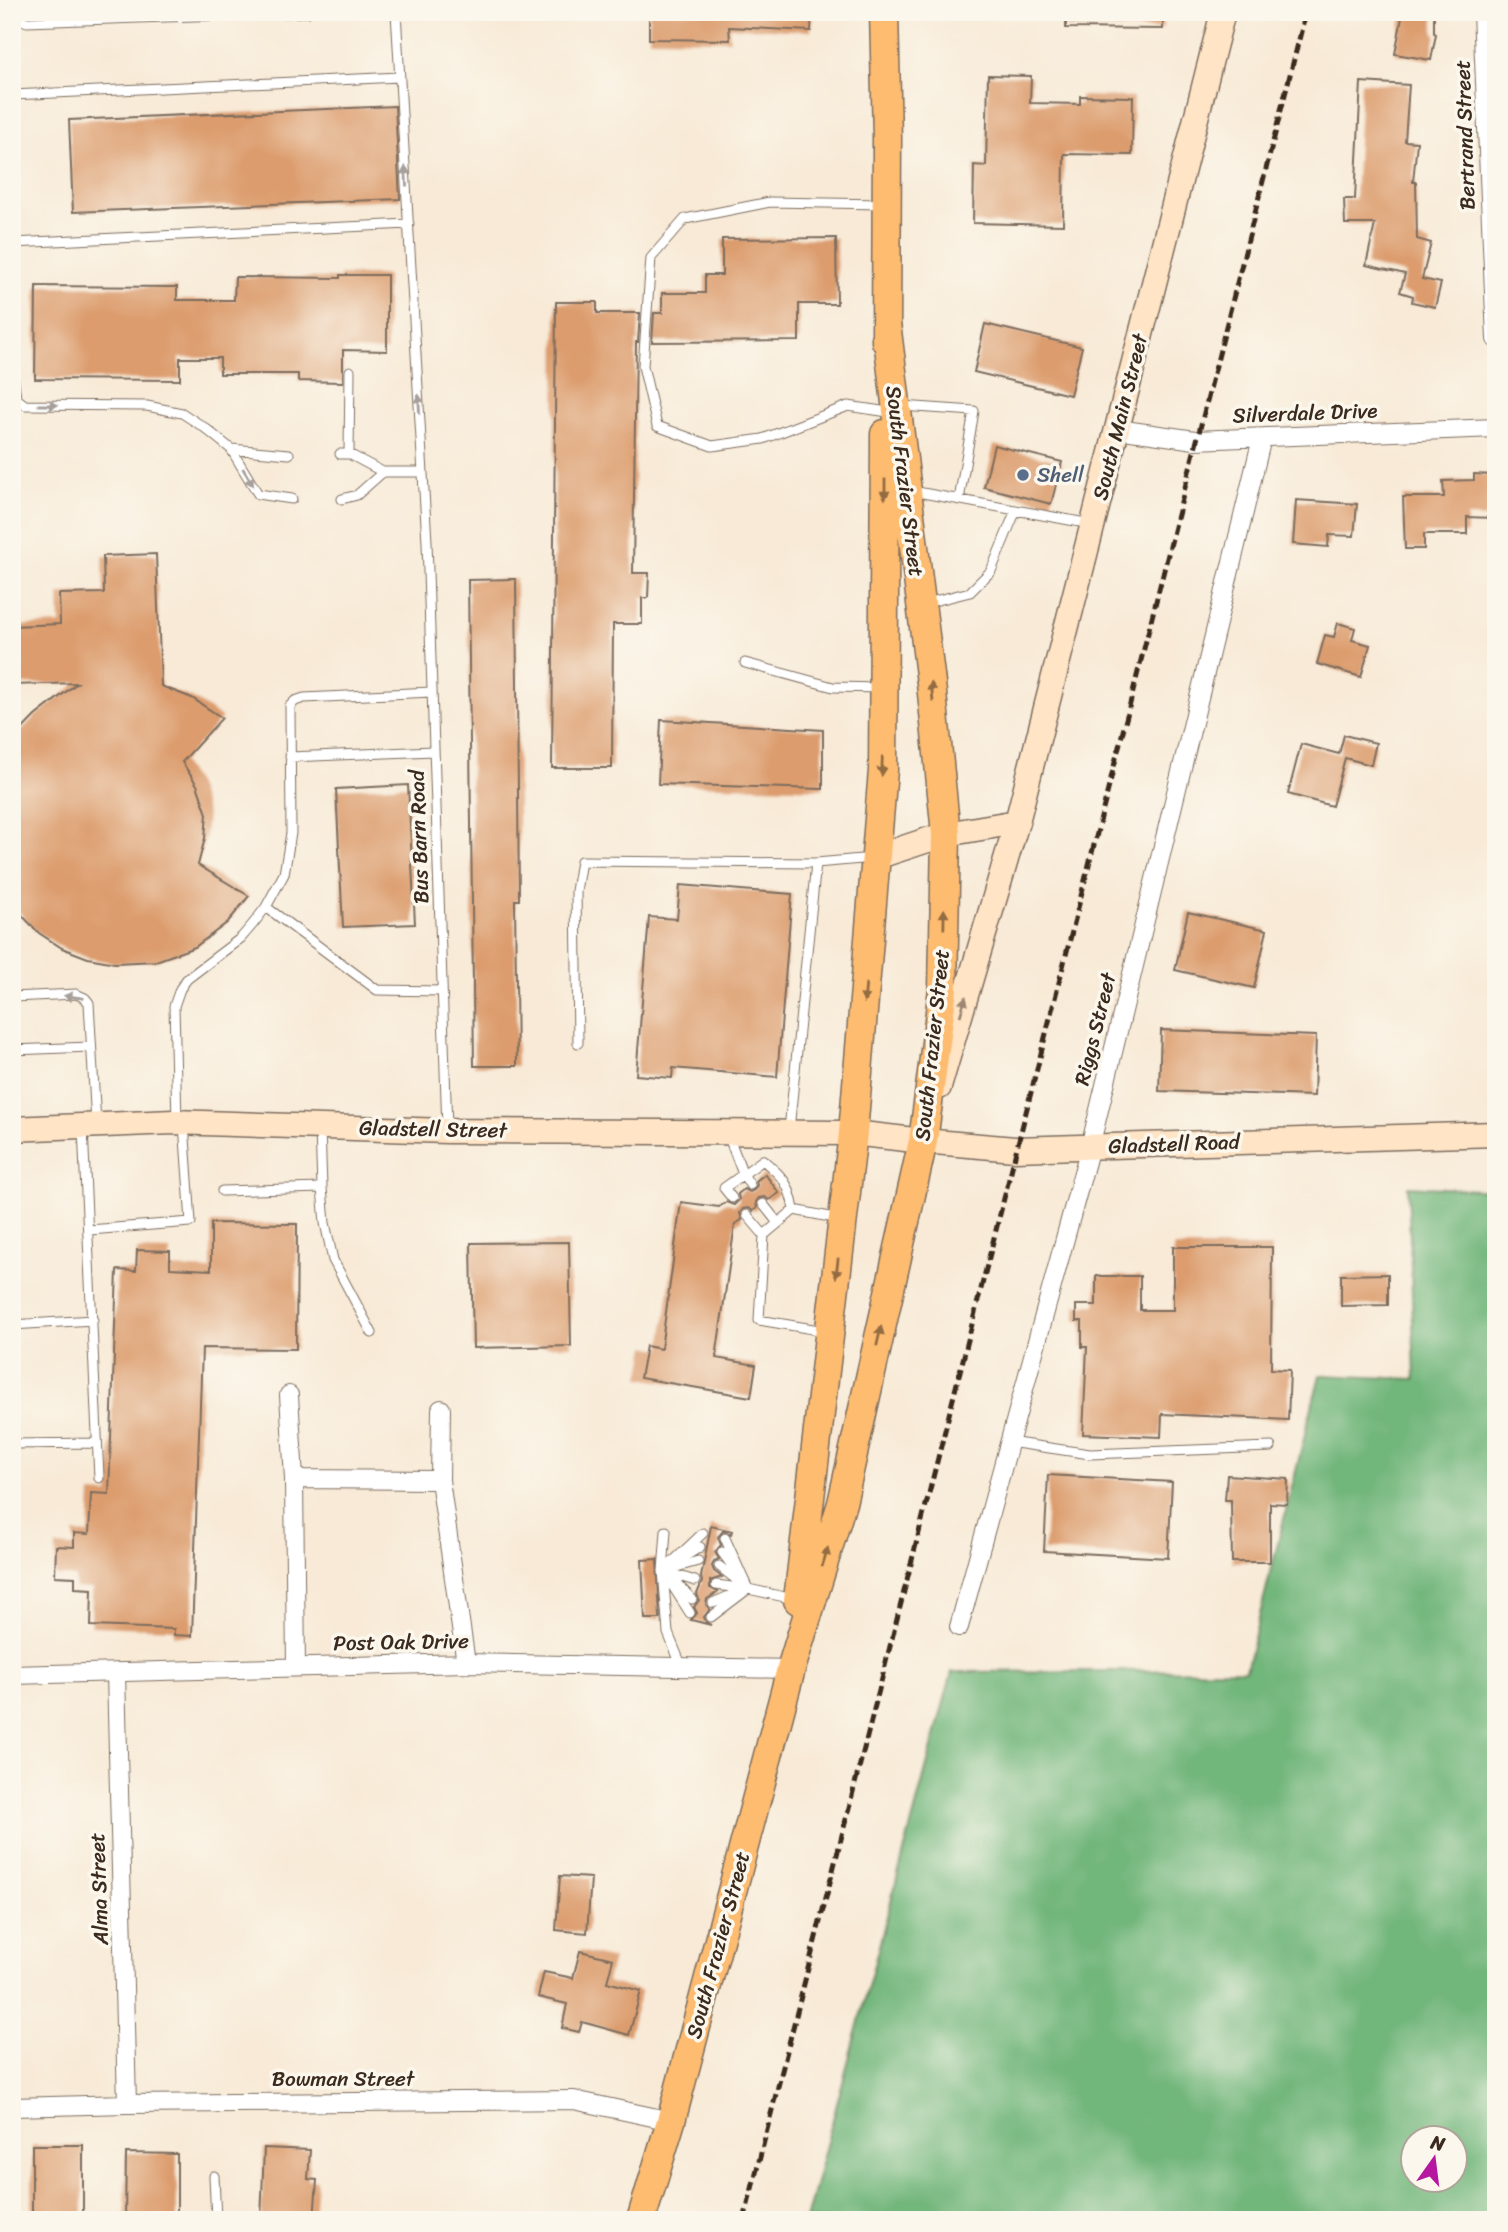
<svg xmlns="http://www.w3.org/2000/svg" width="1508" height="2232" font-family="Sriracha,sans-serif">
<rect width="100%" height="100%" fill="#fbf7ec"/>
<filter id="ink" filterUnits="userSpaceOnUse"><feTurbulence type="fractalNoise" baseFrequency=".0143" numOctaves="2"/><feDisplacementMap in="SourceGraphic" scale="14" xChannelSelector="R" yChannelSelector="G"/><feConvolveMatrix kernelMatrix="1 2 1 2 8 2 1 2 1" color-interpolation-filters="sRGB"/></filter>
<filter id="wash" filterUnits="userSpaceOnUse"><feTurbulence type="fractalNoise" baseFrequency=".00686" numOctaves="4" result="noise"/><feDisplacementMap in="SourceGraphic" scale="28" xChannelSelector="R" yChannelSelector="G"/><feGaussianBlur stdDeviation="1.57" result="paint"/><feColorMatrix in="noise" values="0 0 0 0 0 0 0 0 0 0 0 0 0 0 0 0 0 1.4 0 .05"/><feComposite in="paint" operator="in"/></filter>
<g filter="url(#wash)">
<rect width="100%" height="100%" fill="#f8ead7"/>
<path fill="#71b67a" stroke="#56704c" stroke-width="2" fill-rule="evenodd" d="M1408,1186L1496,1191V2220H806L952,1672L1246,1670L1320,1375L1415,1379ZM1414,2138H1456V2180H1414Z"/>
<g id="blocks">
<path fill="#dc9c6d" d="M649,12H812L811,31L729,27L730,40L649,39Z
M1066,12H1163V29L1066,28Z
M1403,12H1434V33L1436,34L1431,60L1395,54Z
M988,75L1031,76L1030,103L1080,104V96L1133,97L1132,155L1064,154L1063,225L973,223L974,165L986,166Z
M1361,82L1409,85L1405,141L1417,142L1413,182H1416L1417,239L1431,243L1422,279L1441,283L1435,307L1412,302L1413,296L1400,292L1405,274L1366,265L1375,224H1345L1344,199H1355Z
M395,106L400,199L73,212L69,120Z
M836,238L837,304H799V341L652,342L654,313H662V293H705V275H722V239Z
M340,275H387V351L343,350V382L298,381V374H220V358H180V380L35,379L36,286L177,287V300H234L235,277L340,278Z
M556,302H597V313H640L638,342H636L633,573H649L648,598H642V624H613L612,768H552Z
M985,324L1082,347L1070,395L974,372Z
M994,445L1062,462L1051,504L984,487Z
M1474,474L1494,475L1493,518L1467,517V534H1424V549H1405L1403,497H1444L1443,481L1474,480Z
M1296,500L1357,504L1354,536L1329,535L1328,547L1293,544Z
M156,554L161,686L192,698L222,718L182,762L197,785L207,814L205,838L198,865L249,896L228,922L195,947L156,961L115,963L88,958L62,948L39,933L12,905V740L35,716L77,683L12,685V626L60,624L59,594L104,593L103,556Z
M516,579L519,900H515L517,1066H474L468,580Z
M1338,623L1355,628L1352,640L1370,645L1361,677L1317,664L1325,635L1334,637Z
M661,720L823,730V789L658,784Z
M1344,735L1376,743L1371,765L1345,758L1332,806L1288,794L1301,744L1339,754Z
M408,785L415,924L343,927L336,789Z
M680,885L792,894L777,1077L673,1068L672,1078L636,1075L649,917L677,919Z
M1188,912L1267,930L1254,988L1175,970Z
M1161,1030L1316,1036L1314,1096L1159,1091Z
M765,1174L779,1193L769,1200L765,1197L759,1198L756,1202L757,1208L753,1211L749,1208L743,1209L740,1213L742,1220L735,1224L716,1358L756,1365L751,1397L640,1378L646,1346L661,1349L681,1202L719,1207L726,1202L734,1205L739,1200L738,1194L744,1189L750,1192L754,1190L757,1185L756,1181Z
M211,1223L297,1224L296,1349L202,1348L192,1636L174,1635V1629L91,1626L92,1589L75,1588V1577L55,1576L56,1546L74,1547V1533L89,1534L91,1493L109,1494L117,1270L136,1271L137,1250L170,1251V1268L211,1270Z
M569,1242L571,1346L473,1348L471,1243Z
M1173,1247H1272L1271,1369L1290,1370L1288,1420L1162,1414L1161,1437L1083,1434L1087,1347H1082V1321H1076V1305H1096V1276H1140V1310H1173Z
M1388,1274V1305L1341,1306V1275Z
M1048,1475L1172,1482L1168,1558L1044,1551Z
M1227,1475L1288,1479L1287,1504L1270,1503V1562H1232L1231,1500H1225Z
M711,1526L732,1531L731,1534L723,1531L718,1537L721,1545L715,1552L719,1559L714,1561L712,1566L714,1571L722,1577L710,1581V1588L718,1592L707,1599L706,1605L710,1609L704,1617L706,1622L711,1625L691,1620L697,1613L694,1607L699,1600L697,1594L702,1582L701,1577Z
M657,1559L660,1619H645L642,1560Z
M560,1876L591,1878L587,1933L556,1930Z
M580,1951L613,1959L607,1982L641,1991L629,2035L582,2022L579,2032L562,2028L567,2004L538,1997L544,1972L573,1978Z
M32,2145H83V2220H32Z
M264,2148L310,2150L308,2179L317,2180L314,2220H261Z
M126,2153L177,2154V2220H125Z"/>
</g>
</g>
<g filter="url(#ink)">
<use href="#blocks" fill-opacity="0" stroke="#7d6d5f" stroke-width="2"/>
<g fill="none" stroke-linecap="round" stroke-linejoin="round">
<defs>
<path id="lane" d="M396,12L427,542L447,1129
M12,16L27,22L308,12
M12,95L400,77
M882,204L770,202L685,219L651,258L643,366L657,426L712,446L763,439L848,406L895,413
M12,243L409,224
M12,364L16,398L25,405L147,406L182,413L205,428L231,449L258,494L292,499
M902,406L974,411L959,500
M231,449L289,454
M340,454H349L383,472
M349,454L350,371
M912,491L1091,524
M342,499L357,495L383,472H423
M926,603L970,592L991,571L1016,510
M745,663L833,687L882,688
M290,757L434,751
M266,907L377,990L442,991
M12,997L76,994L85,998L89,1003L96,1124
M578,1043L576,891L581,861L816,863
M12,1050L91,1047
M177,1121L174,1006L180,989L187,979L241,938L253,924L266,907L284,874L291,833L290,706L295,701L304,698L432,692
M83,1128L99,1478
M789,1130L816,863L873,858
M728,1135L743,1174L750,1185
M322,1188L325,1223L333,1260L372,1333
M222,1191L322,1188L320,1128
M732,1198L724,1188L763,1160C783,1177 790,1184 794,1210
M763,1204L778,1223
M747,1215L764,1235
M89,1230L191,1222L184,1124
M12,1325L93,1320
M825,1331L759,1320L764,1235L794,1210L840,1219
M1009,1442L1090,1454L1271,1447
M12,1444L97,1443
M666,1531L663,1571L668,1633L682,1667
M722,1552L735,1570
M681,1559L700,1547
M673,1580L692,1599
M695,1581L663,1571L698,1561
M716,1585L748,1589L719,1566
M748,1589L794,1599
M713,1603L736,1593
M690,1613L663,1571L703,1533
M711,1617L748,1589L725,1538
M214,2176L216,2220"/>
<path id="street" d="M1482,12L1496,339
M1117,429L1195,440L1496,428
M289,1395L294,1479L296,1667
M441,1409L440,1480L466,1663
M294,1479L440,1480
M959,1627L1090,1147L1262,438
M116,1673L127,2104
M12,1675L466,1663L791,1669
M12,2107L127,2104L574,2100L671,2121"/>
<path id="secondary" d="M876,857L946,834L1017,822L1223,12
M939,1087L1017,822
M12,1129L173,1122L447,1131L853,1133L923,1141L1015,1149L1496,1134"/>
<path id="primary" d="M884,12L887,138L886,341
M798,1600L853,1133L883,770L885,434
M641,2220L671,2121L791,1669L842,1503L923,1141L943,989L946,834L931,683L886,323"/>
</defs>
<use href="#lane" stroke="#7d6d5f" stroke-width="11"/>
<use href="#street" stroke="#7d6d5f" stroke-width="20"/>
<use href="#secondary" stroke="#7d6d5f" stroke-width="27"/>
<use href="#primary" stroke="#7d6d5f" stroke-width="31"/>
<use href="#lane" stroke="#fff" stroke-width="9"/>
<use href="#street" stroke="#fff" stroke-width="18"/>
<use href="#secondary" stroke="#ffe4c6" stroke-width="24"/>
<use href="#primary" stroke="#febc70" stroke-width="28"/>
<path stroke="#3b2a1e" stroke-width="5" stroke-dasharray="10 5" stroke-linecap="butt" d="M744,2220L1306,12"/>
</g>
<defs><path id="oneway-solid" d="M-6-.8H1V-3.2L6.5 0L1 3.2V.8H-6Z" transform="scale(1.75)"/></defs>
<g fill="#a79f9a">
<use href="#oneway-solid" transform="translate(406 176) rotate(-93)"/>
<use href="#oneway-solid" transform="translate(419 404) rotate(-93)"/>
<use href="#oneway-solid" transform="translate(48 405)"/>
<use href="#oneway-solid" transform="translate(248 477) rotate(59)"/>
<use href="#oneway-solid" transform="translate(74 997) rotate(-172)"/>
</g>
<g fill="#936c43">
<use href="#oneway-solid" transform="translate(885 489) rotate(90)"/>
<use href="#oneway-solid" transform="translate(932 692) rotate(-96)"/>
<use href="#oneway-solid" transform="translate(882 766) rotate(92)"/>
<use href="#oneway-solid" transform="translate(944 919) rotate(-89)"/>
<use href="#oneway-solid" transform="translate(865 993) rotate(95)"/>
<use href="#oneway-solid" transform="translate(837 1268) rotate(97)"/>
<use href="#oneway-solid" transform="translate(879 1336) rotate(-77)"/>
<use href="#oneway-solid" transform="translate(825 1557) rotate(-73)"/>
</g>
<use fill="#9d8772" href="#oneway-solid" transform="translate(963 1006) rotate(-74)"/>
</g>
<circle fill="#5c6f8a" stroke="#fbf7ec" stroke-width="2.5" cx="1023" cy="475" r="7"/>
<g text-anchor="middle" stroke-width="7" stroke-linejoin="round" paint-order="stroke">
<g font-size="21" fill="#3b2a1e" stroke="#fbf7ec">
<text transform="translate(1465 135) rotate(-92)" y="7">Bertrand Street</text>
<text transform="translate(1305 413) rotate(-2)" y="7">Silverdale Drive</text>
<text transform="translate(1120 417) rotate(-76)" y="7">South Main Street</text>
<text transform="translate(905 481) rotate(83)" y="7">South Frazier Street</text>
<text transform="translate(419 837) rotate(-92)" y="7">Bus Barn Road</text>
<text transform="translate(1095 1029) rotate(-76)" y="7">Riggs Street</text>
<text transform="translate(932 1045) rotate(-84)" y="7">South Frazier Street</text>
<text transform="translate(433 1129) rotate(1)" y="7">Gladstell Street</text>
<text transform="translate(1174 1144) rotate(-2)" y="7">Gladstell Road</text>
<text transform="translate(401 1642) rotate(-1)" y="7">Post Oak Drive</text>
<text transform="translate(99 1889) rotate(-92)" y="7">Alma Street</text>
<text transform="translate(718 1945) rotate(-75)" y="7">South Frazier Street</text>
<text x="343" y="2086">Bowman Street</text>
</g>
<g font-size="21" fill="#4e5e75" stroke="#fbf7ec" text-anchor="start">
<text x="1037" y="482">Shell</text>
</g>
</g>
<rect width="1508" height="2232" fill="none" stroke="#fbf7ec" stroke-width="42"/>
<g transform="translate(1434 2159) rotate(14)"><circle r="33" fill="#fbf7ec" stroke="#aea59a" stroke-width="2"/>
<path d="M0-5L12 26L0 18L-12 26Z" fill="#b5179e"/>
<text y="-10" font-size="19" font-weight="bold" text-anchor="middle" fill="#3b2a1e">N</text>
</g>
</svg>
